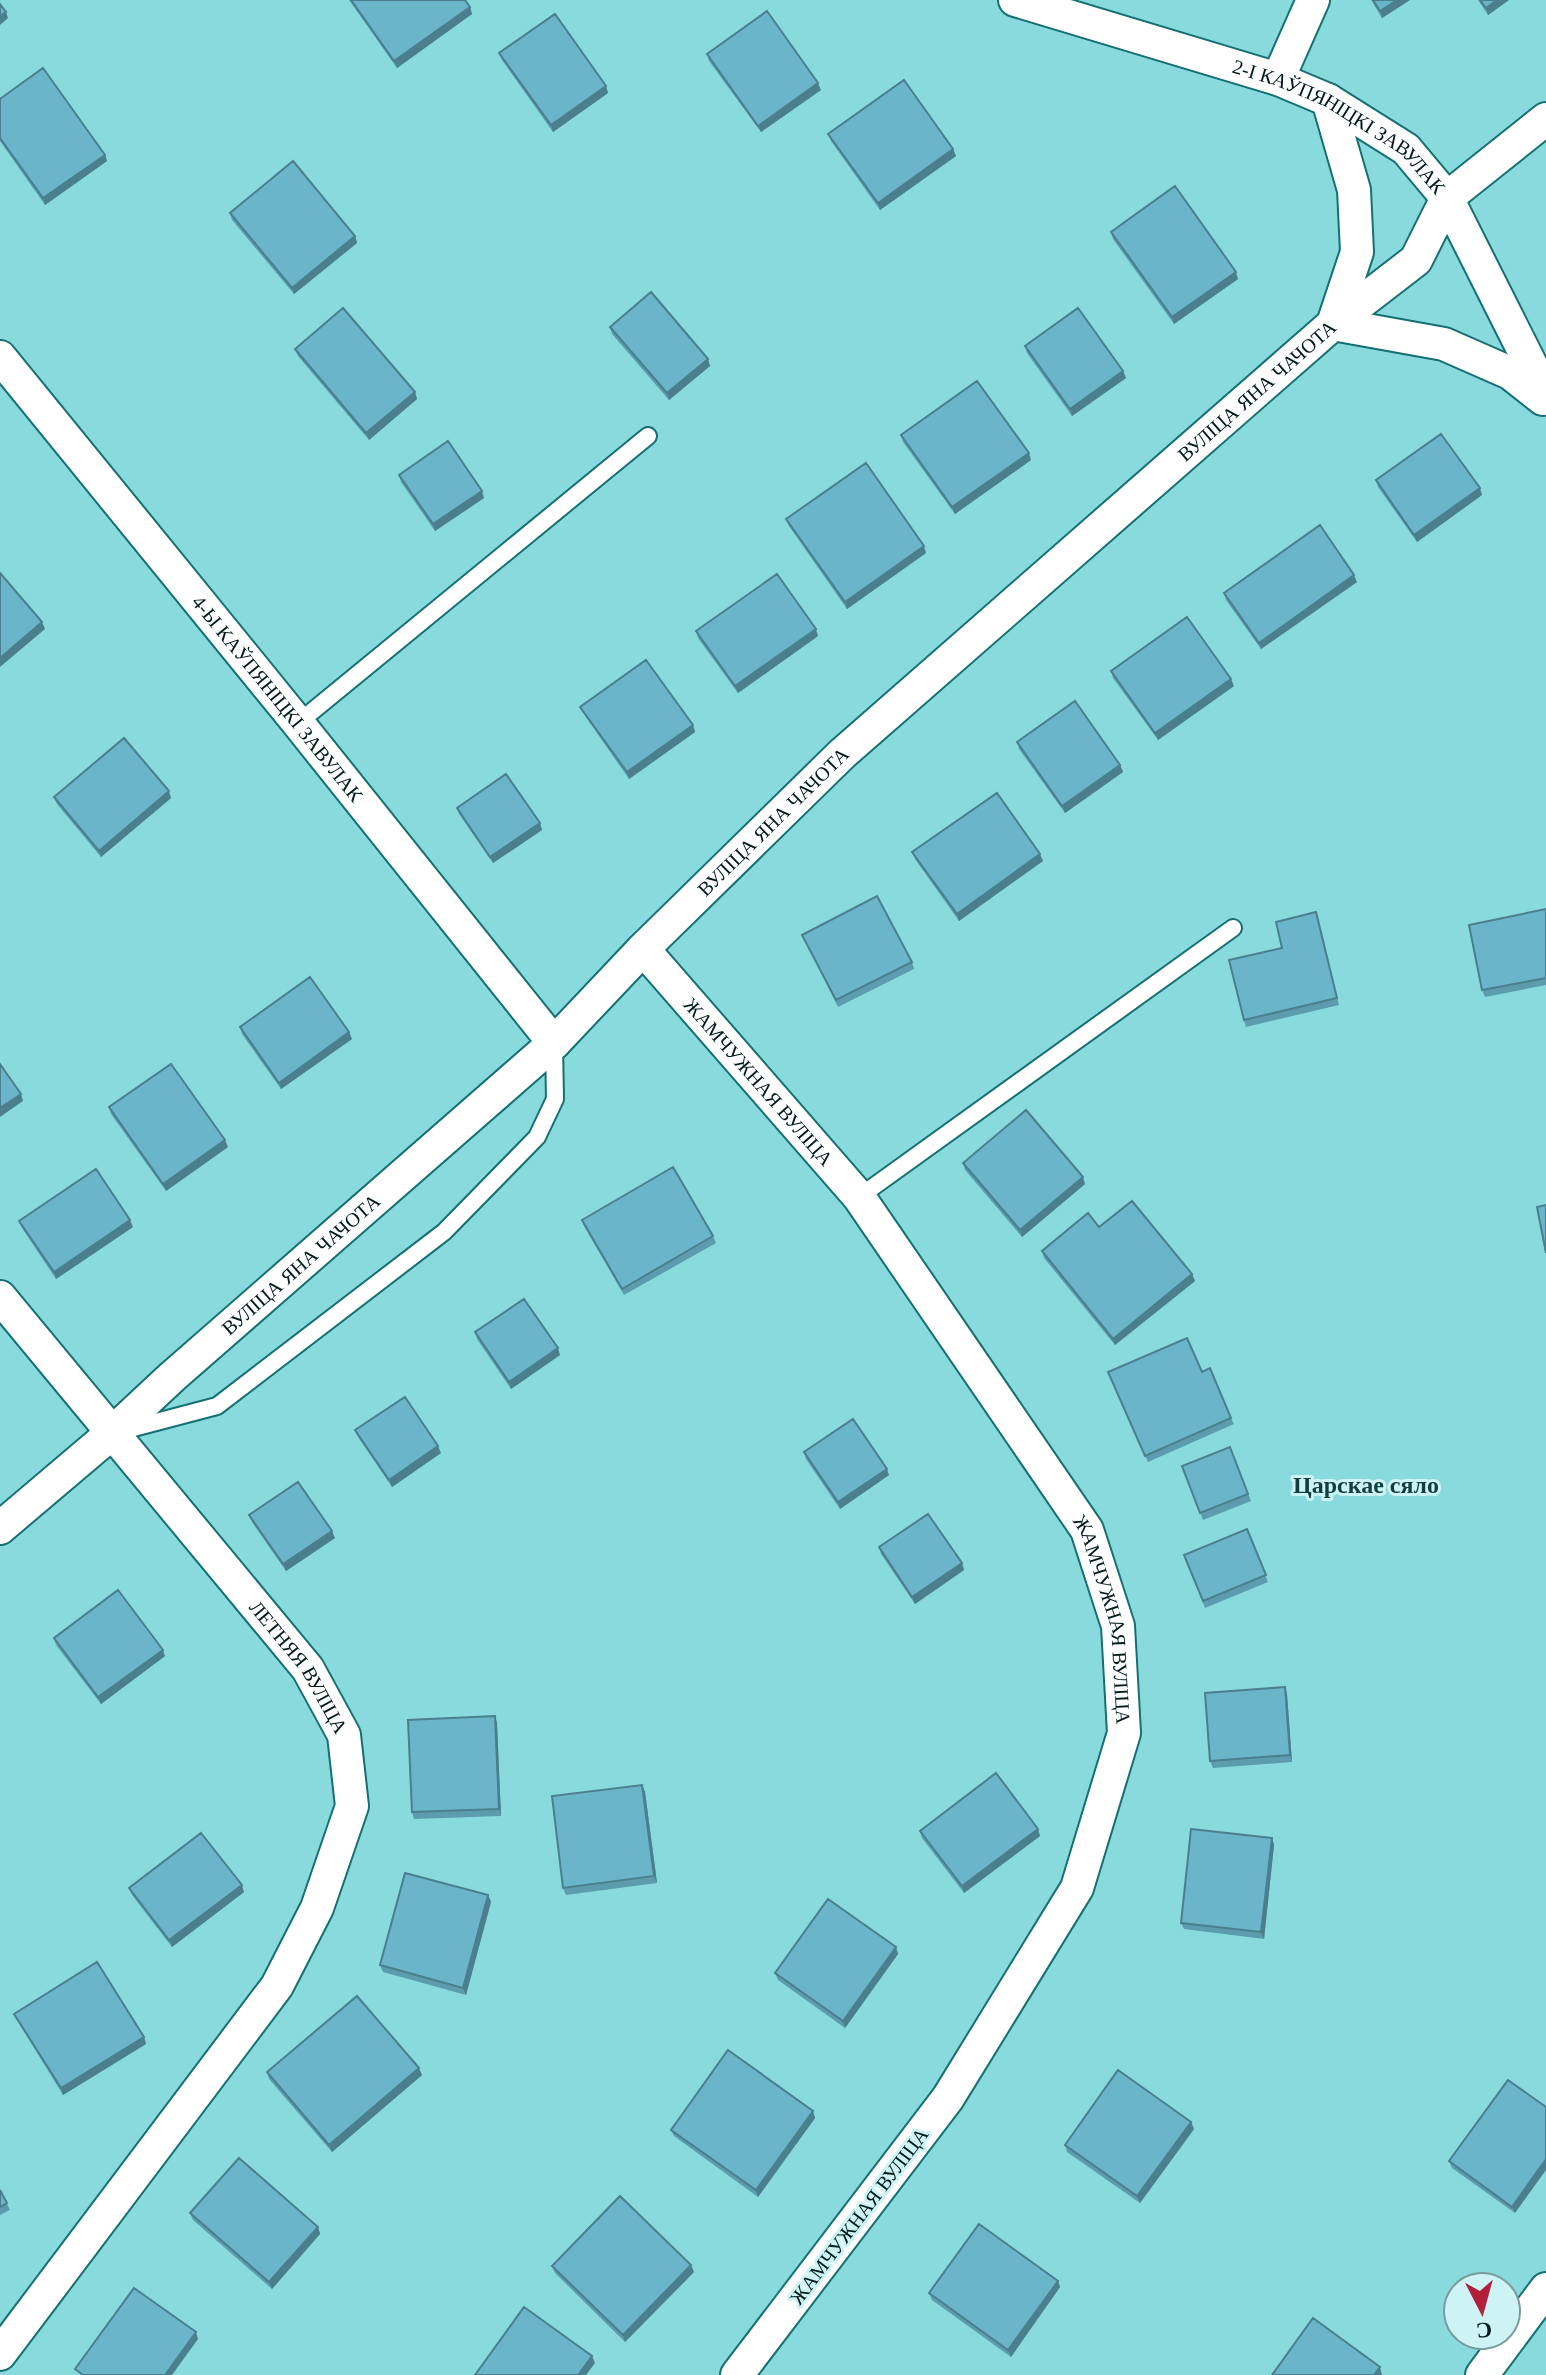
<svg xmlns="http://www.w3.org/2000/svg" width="1546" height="2375" font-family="Georgia,serif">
<rect width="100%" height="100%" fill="#89dadd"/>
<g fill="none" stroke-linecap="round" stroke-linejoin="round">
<defs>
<path id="lane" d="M298,723L648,436
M859,1197L1233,928
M122,1431L217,1406L444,1232L537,1137L555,1099L554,1045"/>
<g id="street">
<path id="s1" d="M1015,0L1278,79L1328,100L1406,149L1447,198L1546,395"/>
<path d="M1278,79L1313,0"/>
<path d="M1328,100L1354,190L1357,252L1333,324L1444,344L1510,373L1543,399"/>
<path id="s2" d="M0,357L298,723L554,1043"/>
<path id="s3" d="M643,949L859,1197L1087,1530L1118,1626L1124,1733L1077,1888L948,2098L737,2375"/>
<path id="s4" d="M0,1297L308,1669L344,1735L352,1806L317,1908L277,1986L0,2354"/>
<path id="s5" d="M0,1528L112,1433L172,1377L554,1043L643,949L842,754L1333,324L1416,260L1447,198L1546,119"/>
<path d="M1482,2375L1546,2289"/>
</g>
</defs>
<use href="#lane" stroke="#147073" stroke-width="20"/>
<use href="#street" stroke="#147073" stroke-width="36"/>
<use href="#lane" stroke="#fff" stroke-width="16"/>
<use href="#street" stroke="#fff" stroke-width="32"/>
</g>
<path fill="#5c9cae" d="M349,0H465L470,7L472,14L397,68Z
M1371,0H1410L1382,18Z
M1478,0H1509L1488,15Z
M499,53L606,86L608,93L553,132L502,60Z
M707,54L821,90L761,132L709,61Z
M0,99L105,155L107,161L45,205L0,141Z
M828,134L953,149L956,156L880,210L831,141Z
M230,213L355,236L357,243L294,294L232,220Z
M1111,232L1238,279L1174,324L1113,239Z
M610,327L708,359L710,366L669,400L612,334Z
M1025,346L1123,371L1126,378L1072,416L1027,353Z
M295,349L415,392L417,399L369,440L298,356Z
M901,435L1031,460L955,514L903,442Z
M399,475L484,498L435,531L401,482Z
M1376,480L1482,495L1417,542L1378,487Z
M786,519L926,553L847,609L789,526Z
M1357,582L1261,649L1226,600L1224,593Z
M696,631L818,636L738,693L698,638Z
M1111,671L1234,686L1158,740L1113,678Z
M580,707L693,725L695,732L629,779L583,713Z
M1017,742L1120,765L1123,772L1065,813L1019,749Z
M54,797L171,798L101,857L57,804Z
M457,808L540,823L542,830L493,863L459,814Z
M912,852L1043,861L959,921L915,859Z
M1546,909V985L1485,997L1482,990Z
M1318,919L1339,1005L1246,1027L1244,1020L1282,948Z
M802,935L912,962L914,969L838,1007Z
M240,1027L349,1032L352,1039L281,1089L242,1034Z
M109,1107L228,1147L166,1191L111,1114Z
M963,1163L1085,1184L1022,1237L965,1170Z
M582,1220L713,1236L716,1243L624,1295L584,1226Z
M19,1221L133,1227L56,1279L22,1228Z
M1099,1227L1192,1274L1195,1281L1115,1345L1044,1258L1042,1251Z
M475,1332L560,1355L511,1389L477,1339Z
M1202,1372L1231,1418L1234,1424L1148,1462L1111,1379Z
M355,1430L441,1453L392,1487L358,1437Z
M1230,1447L1251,1501L1203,1520L1182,1466Z
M804,1452L889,1475L840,1509L806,1459Z
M249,1515L335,1538L286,1571L252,1522Z
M1247,1529L1268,1582L1205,1608L1184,1555Z
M879,1547L962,1563L964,1570L915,1604L881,1554Z
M54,1638L165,1656L101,1704L56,1645Z
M1285,1687L1287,1694L1292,1762L1213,1768L1210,1761Z
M495,1716L497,1723L501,1816L414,1819L412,1812Z
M642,1785L645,1792L657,1883L566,1895L563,1888Z
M1038,1829L1040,1836L964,1893L922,1838L920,1831Z
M1272,1838L1274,1845L1264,1939L1184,1929L1181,1923Z
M129,1888L244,1892L172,1947L132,1895Z
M488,1895L491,1902L466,1995L383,1972L380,1965Z
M896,1947L898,1954L845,2028L778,1980L775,1973Z
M14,2014L144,2037L146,2044L63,2095L17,2020Z
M267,2072L422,2075L332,2152L269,2079Z
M1508,2080L1515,2213L1452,2168L1449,2161Z
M813,2111L815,2118L758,2197L674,2136L671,2130Z
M1191,2122L1194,2129L1140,2203L1067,2152L1065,2145Z
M0,2190L10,2210L0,2215Z
M190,2213L318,2227L320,2234L272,2289L193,2220Z
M552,2266L694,2272L625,2342L555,2273Z
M1058,2281L1060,2287L1011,2357L932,2300L929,2293Z"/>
<path fill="#4b7f8d" d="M1397,0H1410L1382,18L1380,11Z
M1497,0H1509L1488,15L1486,8Z
M470,7L472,14L397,68L394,61Z
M6,12L8,18L0,25V16Z
M818,83L821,90L761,132L758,126Z
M606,86L608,93L553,132L551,125Z
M953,149L956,156L880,210L878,203Z
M105,155L107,161L45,205L43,198Z
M355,236L357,243L294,294L292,288Z
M1236,272L1238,279L1174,324L1172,317Z
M708,359L710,366L669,400L667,393Z
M1123,371L1126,378L1072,416L1070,409Z
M415,392L417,399L369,440L366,433Z
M1029,453L1031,460L955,514L952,507Z
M1480,488L1482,495L1417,542L1414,535Z
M482,491L484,498L435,531L433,524Z
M924,546L926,553L847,609L845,602Z
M1354,575L1357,582L1261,649L1259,643Z
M42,622L45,629L0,667V658Z
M816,629L818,636L738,693L735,686Z
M1231,679L1234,686L1158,740L1155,733Z
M693,725L695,732L629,779L627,772Z
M1120,765L1123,772L1065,813L1062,806Z
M169,791L171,798L101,857L99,851Z
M540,823L542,830L493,863L490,857Z
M1040,854L1043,861L959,921L957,914Z
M349,1032L352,1039L281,1089L279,1083Z
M21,1094L23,1101L0,1117V1108Z
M225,1140L228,1147L166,1191L163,1184Z
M1083,1177L1085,1184L1022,1237L1020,1230Z
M130,1220L133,1227L56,1279L54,1272Z
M1192,1274L1195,1281L1115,1345L1113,1339Z
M558,1348L560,1355L511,1389L509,1382Z
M438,1446L441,1453L392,1487L389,1480Z
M887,1469L889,1475L840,1509L838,1502Z
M332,1531L335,1538L286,1571L283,1564Z
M962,1563L964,1570L915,1604L912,1597Z
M163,1650L165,1656L101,1704L98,1697Z
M1285,1687L1287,1694L1292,1762L1290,1755Z
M495,1716L497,1723L501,1816L499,1809Z
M642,1785L645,1792L657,1883L654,1876Z
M1038,1829L1040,1836L964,1893L962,1886Z
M1272,1838L1274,1845L1264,1939L1261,1932Z
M242,1885L244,1892L172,1947L169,1940Z
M488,1895L491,1902L466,1995L463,1988Z
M896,1947L898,1954L845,2028L843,2021Z
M144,2037L146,2044L63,2095L61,2088Z
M419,2068L422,2075L332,2152L329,2145Z
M813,2111L815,2118L758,2197L756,2190Z
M1191,2122L1194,2129L1140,2203L1137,2196Z
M1546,2159V2170L1515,2213L1512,2207Z
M318,2227L320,2234L272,2289L269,2282Z
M691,2265L694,2272L625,2342L623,2335Z
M1058,2281L1060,2287L1011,2357L1008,2350Z
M196,2332L198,2339L172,2375H165Z
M592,2356L595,2363L586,2375H578Z
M1380,2367L1382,2375H1374Z"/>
<path fill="#6bb5ca" stroke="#4b7f8d" stroke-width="2" d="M351,0H465L470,7L394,61Z
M1373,0H1397L1380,11Z
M1480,0H1497L1486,8Z
M0,4L6,12L0,16Z
M767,11L818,83L758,126L707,54Z
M555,14L606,86L551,125L499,53Z
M43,68L105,155L43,198L0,138V99Z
M904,80L953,149L878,203L828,134Z
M293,161L355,236L292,288L230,213Z
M1175,186L1236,272L1172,317L1111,232Z
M651,292L708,359L667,393L610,327Z
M343,308L415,392L366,433L295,349Z
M1078,308L1123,371L1070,409L1025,346Z
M977,381L1029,453L952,507L901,435Z
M1441,434L1480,488L1414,535L1376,480Z
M448,441L482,491L433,524L399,475Z
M866,463L924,546L845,602L786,519Z
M1320,525L1354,575L1259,643L1224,593Z
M0,573L42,622L0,658Z
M777,574L816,629L735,686L696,631Z
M1187,617L1231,679L1155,733L1111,671Z
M646,660L693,725L627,772L580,707Z
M1075,701L1120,765L1062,806L1017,742Z
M124,738L169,791L99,851L54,797Z
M506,774L540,823L490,857L457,808Z
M997,793L1040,854L957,914L912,852Z
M877,896L912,962L836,1000L802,935Z
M1546,909V978L1482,990L1469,925Z
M1316,912L1337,998L1244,1020L1229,960L1282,948L1276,922Z
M310,977L349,1032L279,1083L240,1027Z
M0,1064L21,1094L0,1108Z
M171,1064L225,1140L163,1184L109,1107Z
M1026,1110L1083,1177L1020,1230L963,1163Z
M673,1167L713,1236L622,1289L582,1220Z
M96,1169L130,1220L54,1272L19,1221Z
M1132,1201L1192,1274L1113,1339L1042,1251L1088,1213L1099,1227Z
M1546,1205V1253L1537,1207Z
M524,1299L558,1348L509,1382L475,1332Z
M1187,1338L1202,1372L1210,1368L1231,1418L1145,1456L1108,1372Z
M405,1397L438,1446L389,1480L355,1430Z
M853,1419L887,1469L838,1502L804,1452Z
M1230,1447L1248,1494L1200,1513L1182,1466Z
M298,1482L332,1531L283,1564L249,1515Z
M928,1514L962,1563L912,1597L879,1547Z
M1247,1529L1266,1575L1203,1601L1184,1555Z
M118,1590L163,1650L98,1697L54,1638Z
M1285,1687L1290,1755L1210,1761L1205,1693Z
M495,1716L499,1809L412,1812L408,1720Z
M996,1773L1038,1829L962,1886L920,1831Z
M642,1785L654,1876L563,1888L552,1796Z
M1191,1829L1272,1838L1261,1932L1181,1923Z
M201,1833L242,1885L169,1940L129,1888Z
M405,1873L488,1895L463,1988L380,1965Z
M828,1899L896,1947L843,2021L775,1973Z
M97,1962L144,2037L61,2088L14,2014Z
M357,1996L419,2068L329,2145L267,2072Z
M728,2050L813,2111L756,2190L671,2130Z
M1118,2070L1191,2122L1137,2196L1065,2145Z
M1508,2080L1546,2107V2159L1512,2207L1449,2161Z
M239,2158L318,2227L269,2282L190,2213Z
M0,2190L7,2203L0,2207Z
M620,2196L691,2265L623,2335L552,2266Z
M979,2224L1058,2281L1008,2350L929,2293Z
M134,2288L196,2332L165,2375H83L75,2369Z
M524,2307L592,2356L578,2375H475Z
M1313,2318L1380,2367L1374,2375H1272Z"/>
<g text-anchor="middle" stroke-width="6" stroke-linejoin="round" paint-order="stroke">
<g font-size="20" fill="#011a1b" stroke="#cdf3f4">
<text dy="7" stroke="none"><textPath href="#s1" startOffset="352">2-І КАЎПЯНІЦКІ ЗАВУЛАК</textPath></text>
<text dy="7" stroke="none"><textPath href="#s5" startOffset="1696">ВУЛІЦА ЯНА ЧАЧОТА</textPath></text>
<text dy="7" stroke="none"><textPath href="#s2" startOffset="440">4-Ы КАЎПЯНІЦКІ ЗАВУЛАК</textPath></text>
<text dy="7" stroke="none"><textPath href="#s5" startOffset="1048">ВУЛІЦА ЯНА ЧАЧОТА</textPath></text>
<text dy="7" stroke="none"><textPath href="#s3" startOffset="176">ЖАМЧУЖНАЯ ВУЛІЦА</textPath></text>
<text dy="7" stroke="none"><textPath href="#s5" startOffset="400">ВУЛІЦА ЯНА ЧАЧОТА</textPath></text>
<text dy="7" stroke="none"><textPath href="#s3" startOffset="824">ЖАМЧУЖНАЯ ВУЛІЦА</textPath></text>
<text dy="7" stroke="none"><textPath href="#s4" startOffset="476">ЛЕТНЯЯ ВУЛІЦА</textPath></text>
<text transform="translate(859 2216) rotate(-53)" y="7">ЖАМЧУЖНАЯ ВУЛІЦА</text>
</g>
<g font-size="24" font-weight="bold" fill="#113e40" stroke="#cdf3f4">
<text x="1366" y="1493">Царскае сяло</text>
</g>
</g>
<g transform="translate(1482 2311) rotate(174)"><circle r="38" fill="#cdf3f4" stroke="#7b9c9d" stroke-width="2"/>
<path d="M0-6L14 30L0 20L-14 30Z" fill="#b21f38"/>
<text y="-12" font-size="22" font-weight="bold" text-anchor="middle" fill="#011a1b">С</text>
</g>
</svg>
